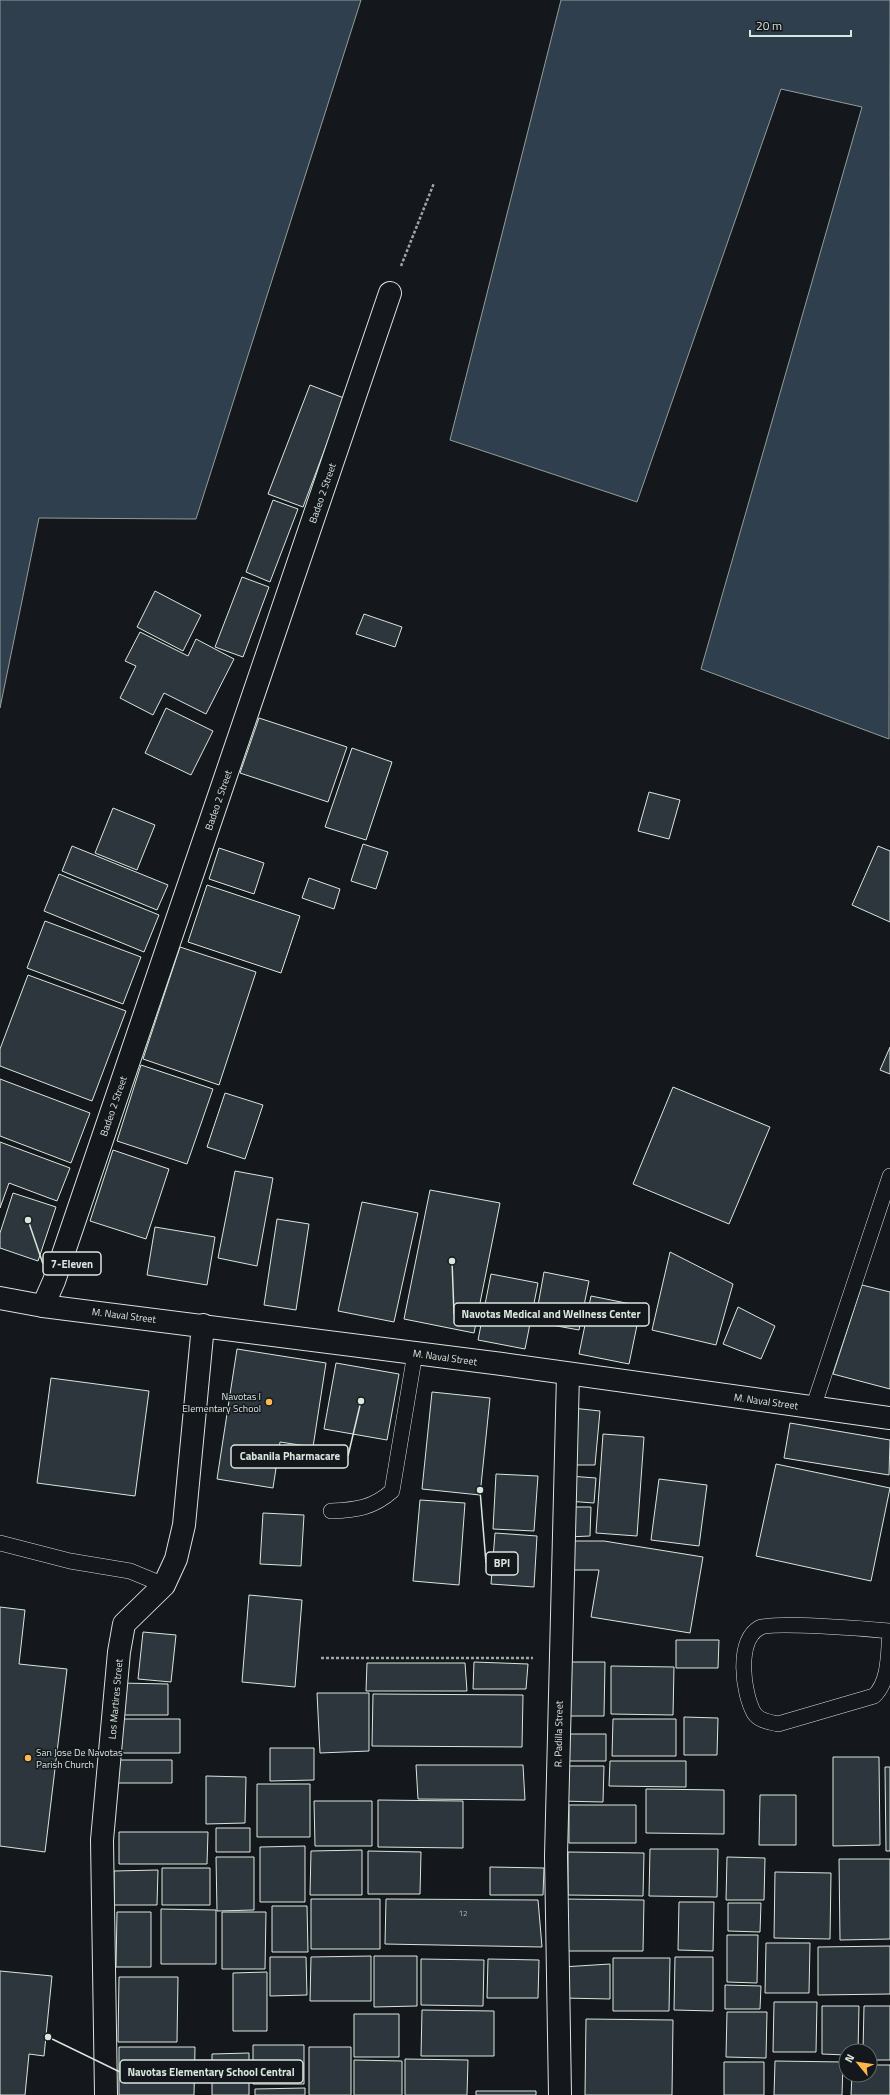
<svg xmlns="http://www.w3.org/2000/svg" width="890" height="2095" font-family="'Titillium Web',sans-serif">
<rect width="100%" height="100%" fill="#14181c"/>
<path fill="#2f3f4d" stroke="#939e99" d="M0,0H361L196,519L39,518L0,708Z
M561,0H890L889,739L701,669L862,107L781,89L637,502L450,440Z"/>
<path fill="#2c363c" stroke="#d8e6dc" d="M310,385L344,398L303,507L268,494Z
M273,500L298,509L270,582L246,572Z
M242,577L269,587L243,657L215,647Z
M155,591L201,615L183,651L137,627Z
M364,614L402,627L395,647L356,634Z
M140,632L188,656L196,639L234,659L206,714L164,693L153,715L120,698L136,666L125,661Z
M166,708L213,731L191,775L145,753Z
M259,718L347,747L328,802L240,773Z
M352,748L392,762L366,840L325,827Z
M649,792L680,800L669,839L638,831Z
M113,808L155,825L137,870L95,853Z
M363,844L388,852L376,889L351,881Z
M72,846L168,885L157,910L62,871Z
M878,846L890,851V922L852,905Z
M219,848L264,863L254,894L209,879Z
M59,874L159,915L144,952L44,911Z
M309,878L340,889L334,909L302,898Z
M207,885L300,916L281,973L188,942Z
M45,921L141,957L123,1004L27,968Z
M180,947L256,972L219,1085L143,1059Z
M28,975L126,1011L92,1101L0,1066V1049Z
M890,1047V1074L880,1070Z
M141,1065L213,1089L187,1164L117,1141Z
M0,1079L90,1113L71,1163L0,1136Z
M673,1087L770,1127L729,1224L633,1184Z
M225,1093L263,1105L245,1159L207,1147Z
M0,1142L70,1168L57,1201L9,1183L0,1208Z
M113,1150L169,1169L146,1239L90,1221Z
M235,1171L273,1178L257,1266L218,1258Z
M430,1190L500,1203L474,1333L404,1319Z
M13,1193L56,1207L38,1261L0,1248V1233Z
M362,1202L418,1213L394,1322L338,1311Z
M277,1219L309,1224L296,1310L264,1305Z
M155,1227L215,1237L207,1285L147,1275Z
M670,1252L733,1284L716,1345L652,1330Z
M544,1272L589,1281L579,1330L535,1322Z
M491,1274L538,1283L525,1349L478,1340Z
M862,1285L890,1292V1389L833,1374Z
M591,1296L641,1306L629,1364L579,1354Z
M738,1307L775,1326L761,1359L723,1344Z
M237,1349L326,1363L313,1447L280,1442L273,1488L217,1479Z
M336,1363L399,1374L387,1440L324,1429Z
M51,1378L149,1391L135,1496L37,1483Z
M432,1392L490,1398L480,1495L422,1489Z
M572,1408L600,1411L595,1465H568Z
M790,1423L890,1440L889,1475L784,1458Z
M603,1434L644,1437L637,1536L596,1533Z
M776,1464L890,1488L871,1581L756,1556Z
M496,1474L538,1476L534,1531L493,1529Z
M569,1476L596,1478L594,1503L567,1501Z
M659,1479L707,1485L699,1546L651,1540Z
M420,1500L465,1503L459,1585L413,1581Z
M567,1507H591L590,1536L567,1537Z
M263,1513L304,1515L301,1566L260,1564Z
M495,1533L537,1536L534,1587L491,1584Z
M566,1541H604L703,1557L690,1633L591,1617L599,1570H566Z
M249,1595L302,1600L295,1687L242,1682Z
M0,1607L25,1610L19,1664L67,1669L45,1852L0,1846Z
M143,1632L176,1635L171,1682L138,1679Z
M676,1640H719L718,1668H676Z
M474,1662L528,1664L526,1689H473Z
M563,1662H605L604,1716H562Z
M367,1663H465L467,1691H366Z
M611,1666L674,1667L673,1715L611,1714Z
M120,1683L168,1684V1715H119Z
M317,1693H369V1751L320,1753Z
M373,1694L523,1695L522,1747L372,1746Z
M684,1717L718,1718L717,1755H684Z
M116,1719H180V1753H115Z
M613,1719H676V1756H612Z
M560,1734H606V1761H559Z
M270,1748H314V1780L270,1781Z
M833,1757H879L880,1845L833,1846Z
M116,1760H172V1783H116Z
M610,1761H686V1787L609,1786Z
M416,1765H523L525,1800L418,1799Z
M559,1766H604L603,1802L559,1801Z
M885,1767H890V1851H886Z
M206,1776L246,1777L245,1823L206,1824Z
M257,1784H310V1837H257Z
M646,1789L724,1790V1834L646,1833Z
M760,1795H796V1845H759Z
M378,1800L463,1801V1848L378,1847Z
M314,1801H372V1846H315Z
M569,1805H636V1843H569Z
M216,1828H250V1852H216Z
M119,1832H208L207,1864H119Z
M305,1846V1902H260V1847Z
M650,1849H718L717,1897L649,1896Z
M362,1850V1895H310L311,1851Z
M368,1851L421,1852L420,1894H368Z
M568,1852L644,1853L643,1896L568,1895Z
M216,1857H254V1910L217,1911Z
M727,1857L765,1858L764,1900H726Z
M839,1859H890V1939L840,1940Z
M490,1867L544,1868L543,1895H490Z
M162,1868H210V1905H162Z
M158,1870L157,1905H114V1871Z
M775,1872L831,1873L830,1939L774,1938Z
M311,1899H380V1949H311Z
M386,1899L538,1900L542,1947L385,1944Z
M562,1899L644,1900L643,1951H562Z
M679,1902H714L713,1951L678,1950Z
M728,1903H761L760,1932L728,1931Z
M272,1906H307L308,1952H272Z
M161,1909L216,1910V1964H161Z
M117,1912H151V1967H116Z
M222,1912H266L265,1969H222Z
M727,1935H758L757,1983L727,1982Z
M766,1943H810L809,1993H765Z
M890,1946V1994L818,1995V1947Z
M371,1956V2001H310L311,1957Z
M374,1956H417V2006L374,2007Z
M270,1957H306L307,1995L270,1996Z
M675,1957H713V2011L674,2010Z
M613,1958H670L669,2011H613Z
M421,1959L484,1960L483,2006L421,2005Z
M488,1959L539,1960L538,1998H487Z
M610,1964V1999L563,1998L562,1967Z
M0,1971L52,1976L44,2056L29,2054L25,2095H0Z
M267,1972V2031H233V1973Z
M119,1977H178L177,2042H118Z
M725,1985L761,1986L760,2009H725Z
M774,2002H817L816,2052H773Z
M822,2006H859L858,2051H846V2055L822,2054Z
M864,2006H890V2060H870V2051H863Z
M422,2010L494,2011V2056H421Z
M727,2012H767L766,2058L726,2057Z
M354,2014H399V2057H354Z
M586,2019L673,2020L672,2095H585Z
M253,2045H304V2084H253Z
M119,2047H195L194,2095H119Z
M309,2047H351V2095H309Z
M249,2053V2095H212V2054Z
M405,2059L468,2060L467,2095H405Z
M354,2060L402,2061V2095H354Z
M775,2061L843,2062L842,2095H774Z
M724,2062H764V2095H724Z
M870,2065H890V2095H851L852,2075H870Z
M305,2088V2095H255V2089Z
M476,2091H536V2095H476Z"/>
<g fill="none" stroke-linecap="round" stroke-linejoin="round">
<defs>
<path id="lane" d="M813,1408L890,1176
M331,1511C356,1510 373,1508 392,1491L415,1353
M0,1543L70,1561L130,1571L164,1585
M890,1631C869,1629 771,1621 759,1628C736,1642 743,1693 754,1713C759,1721 770,1722 778,1724L874,1696C890,1681 888,1652 890,1632"/>
<path id="street" d="M43,1306L54,1281L390,293
M560,2095L556,1856L568,1374"/>
<path id="secondary" d="M0,1298L43,1306L502,1364L890,1418
M106,2095L102,1840L119,1652L124,1624L164,1585L176,1559L184,1525L203,1325"/>
</defs>
<use href="#lane" stroke="#d8e6dc" stroke-width="16"/>
<use href="#street" stroke="#d8e6dc" stroke-width="24"/>
<use href="#secondary" stroke="#d8e6dc" stroke-width="24"/>
<path stroke="#9da8a2" stroke-width="2.5" stroke-dasharray="3 2" stroke-linecap="butt" d="M401,266L434,183
M321,1658H533"/>
<use href="#lane" stroke="#14181c" stroke-width="15"/>
<use href="#street" stroke="#14181c" stroke-width="22"/>
<use href="#secondary" stroke="#14181c" stroke-width="22"/>
</g>
<g fill="#ffb74d" stroke="#14181c" stroke-width="1.5">
<circle cx="269" cy="1402" r="4"/>
<circle cx="28" cy="1758" r="4"/>
</g>
<g text-anchor="middle" stroke-width="3" stroke-linejoin="round" paint-order="stroke">
<g font-size="8" fill="#adbab4">
<text x="463" y="1916">12</text>
</g>
<g font-size="10" fill="#d8e6dc" stroke="#14181c">
<text transform="translate(322 493) rotate(-71)" y="4">Badeo 2 Street</text>
<text transform="translate(218 800) rotate(-71)" y="4">Badeo 2 Street</text>
<text transform="translate(113 1106) rotate(-71)" y="4">Badeo 2 Street</text>
<text transform="translate(124 1315) rotate(7)" y="4">M. Naval Street</text>
<text transform="translate(445 1357) rotate(8)" y="4">M. Naval Street</text>
<text transform="translate(766 1401) rotate(8)" y="4">M. Naval Street</text>
<text transform="translate(115 1699) rotate(-85)" y="4">Los Martires Street</text>
<text transform="translate(558 1734) rotate(-89)" y="4">R. Padilla Street</text>
</g>
<g font-size="10" fill="#d8e6dc" stroke="#14181c" text-anchor="end">
<text x="261" y="1400">Navotas I<tspan x="261" dy="12">Elementary School</tspan></text>
<text x="36" y="1756" text-anchor="start">San Jose De Navotas<tspan x="36" dy="12">Parish Church</tspan></text>
</g>
</g>
<path fill="none" stroke="#d8e6dc" stroke-width="1.5" d="M28 1220L43 1264M452 1261L454 1314M361 1401L348 1456M480 1490L486 1563M48 2037L120 2072"/>
<g fill="#d8e6dc" stroke="#14181c" stroke-width="1.5">
<circle cx="28" cy="1220" r="4"/>
<circle cx="452" cy="1261" r="4"/>
<circle cx="361" cy="1401" r="4"/>
<circle cx="480" cy="1490" r="4"/>
<circle cx="48" cy="2037" r="4"/>
</g>
<g fill="#14181c" stroke="#d8e6dc" stroke-width="1.5">
<rect x="43" y="1252" width="58" height="23" rx="4"/>
<rect x="454" y="1303" width="195" height="23" rx="4"/>
<rect x="231" y="1445" width="117" height="23" rx="4"/>
<rect x="486" y="1552" width="32" height="23" rx="4"/>
<rect x="120" y="2060" width="183" height="23" rx="4"/>
</g>
<g font-size="11" text-anchor="middle" font-weight="bold" fill="#d8e6dc">
<text x="72" y="1268">7-Eleven</text>
<text x="551" y="1318">Navotas Medical and Wellness Center</text>
<text x="290" y="1460">Cabanila Pharmacare</text>
<text x="502" y="1567">BPI</text>
<text x="211" y="2076">Navotas Elementary School Central</text>
</g>
<g transform="translate(858 2063) rotate(299)"><circle r="19" fill="#14181c" stroke="#626a69"/>
<path d="M0-3L7 15L0 10L-7 15Z" fill="#ffb74d"/>
<text y="-6" font-size="11" font-weight="bold" text-anchor="middle" fill="#d8e6dc">N</text>
</g>
<path d="M750 30v6h101v-6" fill="none" stroke="#d8e6dc" stroke-width="2"/>
<text x="756" y="30" font-size="12" fill="#d8e6dc" stroke="#14181c" stroke-width="3" paint-order="stroke">20 m</text>
</svg>
